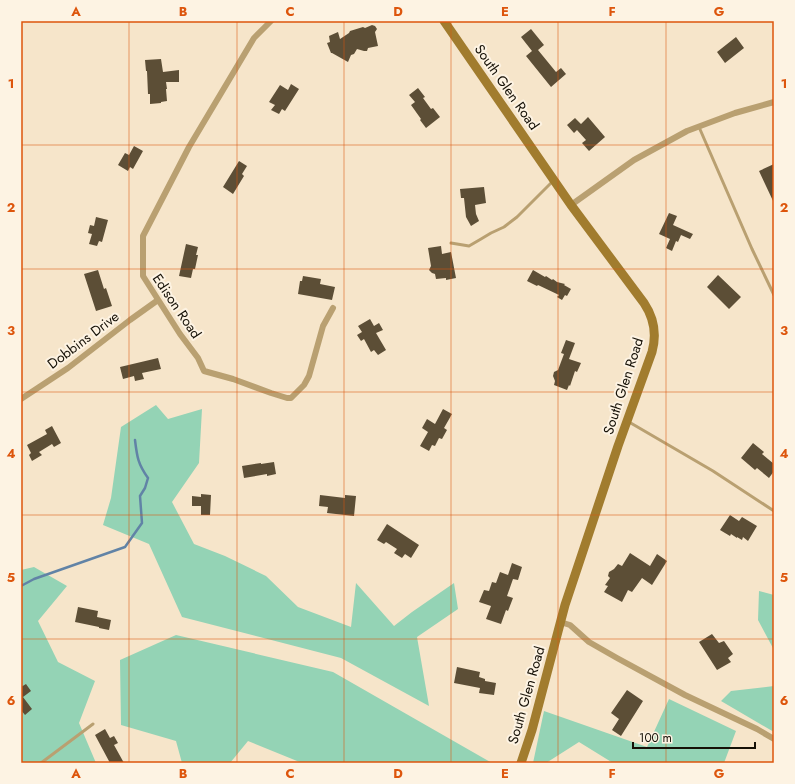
<svg xmlns="http://www.w3.org/2000/svg" width="795" height="784" font-family="Jost,sans-serif">
<rect width="100%" height="100%" fill="#f6e5ca"/>
<path fill="#94d3b5" d="M156,405L168,419L202,409L199,463L172,502L194,544L225,556L266,576L298,607L351,627L356,583L394,626L412,612L454,583L458,609L417,637L429,706L341,658L182,617L149,544L103,525L111,498L121,427Z
M34,567L67,586L38,621L58,662L95,681L79,723L96,763H21V570Z
M759,591L774,595V650L758,620Z
M176,635L333,672L492,763H302L248,741L230,763H182L176,741L121,725L120,660Z
M774,686V732L721,701L731,691Z
M669,699L736,731L724,763H613L579,742L546,763H533L544,711L647,747Z"/>
<g fill="none" stroke-linecap="round" stroke-linejoin="round">
<path stroke="#6183a6" stroke-width="2.5" d="M21,586L34,579L125,547L142,523L140,496L145,488L148,478C138,464 137,457 135,440"/>
</g>
<path fill="#5c4e36" d="M372,25L375,26L377,29L375,32L378,46L368,48L367,51H364L357,49L354,54L351,55L348,62L332,53H331L327,43L330,42L329,36L338,32L340,39L349,33L350,31L363,27L365,28Z
M531,29L544,45L538,50L556,72L561,68L566,74L551,87L526,56L532,51L521,37Z
M736,37L744,48L725,63L717,52Z
M161,59L163,72L179,70V82H166L167,89H166L167,101L161,102V103L150,104V94H148L147,71H146L145,60Z
M291,84L299,89L285,111L282,109L279,114L271,110L275,105L269,102L280,85L288,90Z
M418,88L425,97L423,98L431,109L433,108L440,117L426,128L420,120L421,119L411,105L415,102L409,95Z
M588,117L605,137L589,151L582,143L586,140L577,130L574,133L567,125L575,118L581,124Z
M134,146L143,151L133,169L130,167L128,171L118,165L125,153L129,155Z
M239,161L247,166L242,174L244,176L233,194L223,187Z
M774,164V203L759,171Z
M484,187L486,203L475,205L476,214L479,221L471,226L466,217L464,198H461L460,189Z
M669,213L677,216L673,225L693,234L690,239L681,235L678,242L676,241L672,251L666,248L670,239L659,234Z
M96,217L108,220L102,242L99,241L97,246L89,244L92,234L88,233L90,225L94,226Z
M186,244L198,247L196,255H198L195,269H193L191,278L179,276Z
M441,246L442,254L451,252L456,278L446,280V278L436,279L435,274L432,273L429,270L431,266L428,248Z
M98,270L104,289L106,288L112,306L96,311L84,274Z
M533,270L545,277L546,276L552,280L553,279L557,282L565,284L564,285L571,289L567,296L565,295L562,300L557,297L559,295L538,285L537,286L527,281Z
M718,275L741,297L729,309L707,287Z
M303,276L321,279L320,284L335,287L332,300L298,294L300,281H302Z
M370,319L374,326L379,323L383,330L376,333L386,350L378,355L374,350L371,352L364,339L361,341L357,335L362,332L358,326Z
M566,340L575,343L569,359L581,363L577,372L575,371L570,386L569,385L567,390L554,385L555,381L553,376L554,372L558,370L564,354L561,353Z
M158,358L161,369L142,373L144,379L135,381L134,376L123,379L120,367Z
M443,409L452,414L444,428L447,430L442,439L439,438L435,446L432,445L429,451L420,446L428,432L422,428L427,419L435,424Z
M52,426L61,443L54,447L52,444L39,452L42,455L32,461L29,455L31,453L27,445L47,434L45,430Z
M753,443L764,452L762,454L774,464V471L769,478L757,468L755,470L741,458Z
M274,462L276,474L267,476V474L244,478L242,466L261,463V464Z
M201,494L211,495L210,515H201V506H192V496L201,497Z
M320,495L345,498V495L356,496L354,516L327,513L328,507L319,506Z
M730,515L739,521L742,517L757,526L748,541L743,537L742,540L737,537V538L731,534L730,536L720,530Z
M387,524L419,545L411,558L405,554L402,558L394,553L397,549L386,542L384,544L377,540Z
M630,553L650,566L657,554L667,561L652,585L642,578L632,592L628,590L622,602L604,592L608,586L605,585L610,578L608,576L609,572L614,569L618,564L622,566Z
M512,563L522,567L518,580L513,579L507,596L513,598L508,611L506,610L501,624L486,619L491,606L479,602L484,590L489,591L492,582L496,583L500,572L508,575Z
M78,607L98,611L97,617L111,620L109,630L99,628V627L75,622Z
M712,634L719,643L724,641L733,654L728,658L731,662L717,670L699,642Z
M457,667L480,672L479,677L485,679V681L496,683L494,695L479,693L480,688L454,683Z
M26,684L31,691L23,697L32,709L25,715L21,710V687Z
M627,690L643,701L621,736L612,730L619,719L611,713Z
M105,729L110,738L114,736L118,743L114,745L124,763H110L95,735Z"/>
<g fill="none" stroke-linecap="round" stroke-linejoin="round">
<path stroke="#b9a071" stroke-width="3" d="M699,127L752,249L774,295
M451,243L469,246L481,239L491,233L504,227L517,217L553,181
M629,422L713,471L774,511
M41,763L93,724"/>
<path stroke="#b9a071" stroke-width="6" d="M271,21L254,38L189,147L143,236V276L180,334L198,358L204,371L233,379L271,393L287,398H291L304,385L309,376L323,326L333,308
M571,205L634,160L687,131L735,113L774,102
M21,399L68,368L130,320L158,300
M560,622L570,625L589,642L617,658L685,695L757,729L774,739"/>
<path stroke="#a17c2e" stroke-width="9" d="M444,21L571,205L644,303C654,318 657,334 652,352L618,446L565,605L532,730L521,763"/>
</g>
<path fill="none" stroke="#dd550c" stroke-width="1" stroke-opacity="0.55" d="M129,21V763M237,21V763M344,21V763M451,21V763M558,21V763M666,21V763M21,145H774M21,269H774M21,392H774M21,515H774M21,639H774"/>
<g text-anchor="middle" stroke-width="4" stroke-linejoin="round" paint-order="stroke">
<g font-size="14" fill="#151006" stroke="#fdf3e3">
<text transform="translate(507 87) rotate(55)" y="5">South Glen Road</text>
<text transform="translate(177 306) rotate(56)" y="5">Edison Road</text>
<text transform="translate(83 340) rotate(-37)" y="5">Dobbins Drive</text>
<text transform="translate(623 386) rotate(-72)" y="5">South Glen Road</text>
<text transform="translate(526 695) rotate(-74)" y="5">South Glen Road</text>
</g>
</g>
<rect width="795" height="784" fill="none" stroke="#fdf3e3" stroke-width="44"/>
<path d="M633 742v6h122v-6" fill="none" stroke="#151006" stroke-width="2"/>
<text x="639" y="742" font-size="12" fill="#151006" stroke="#fdf3e3" stroke-width="3" paint-order="stroke">100 m</text>
<rect x="22" y="22" width="751" height="740" fill="none" stroke="#dd550c" stroke-width="1.5"/>
<g font-size="13" text-anchor="middle" font-weight="bold" fill="#dd550c">
<text x="76" y="16">A</text>
<text x="183" y="16">B</text>
<text x="290" y="16">C</text>
<text x="398" y="16">D</text>
<text x="505" y="16">E</text>
<text x="612" y="16">F</text>
<text x="719" y="16">G</text>
<text x="11" y="88">1</text>
<text x="784" y="88">1</text>
<text x="11" y="212">2</text>
<text x="784" y="212">2</text>
<text x="11" y="335">3</text>
<text x="784" y="335">3</text>
<text x="11" y="458">4</text>
<text x="784" y="458">4</text>
<text x="11" y="582">5</text>
<text x="784" y="582">5</text>
<text x="11" y="705">6</text>
<text x="784" y="705">6</text>
<text x="76" y="778">A</text>
<text x="183" y="778">B</text>
<text x="290" y="778">C</text>
<text x="398" y="778">D</text>
<text x="505" y="778">E</text>
<text x="612" y="778">F</text>
<text x="719" y="778">G</text>
</g>
</svg>
